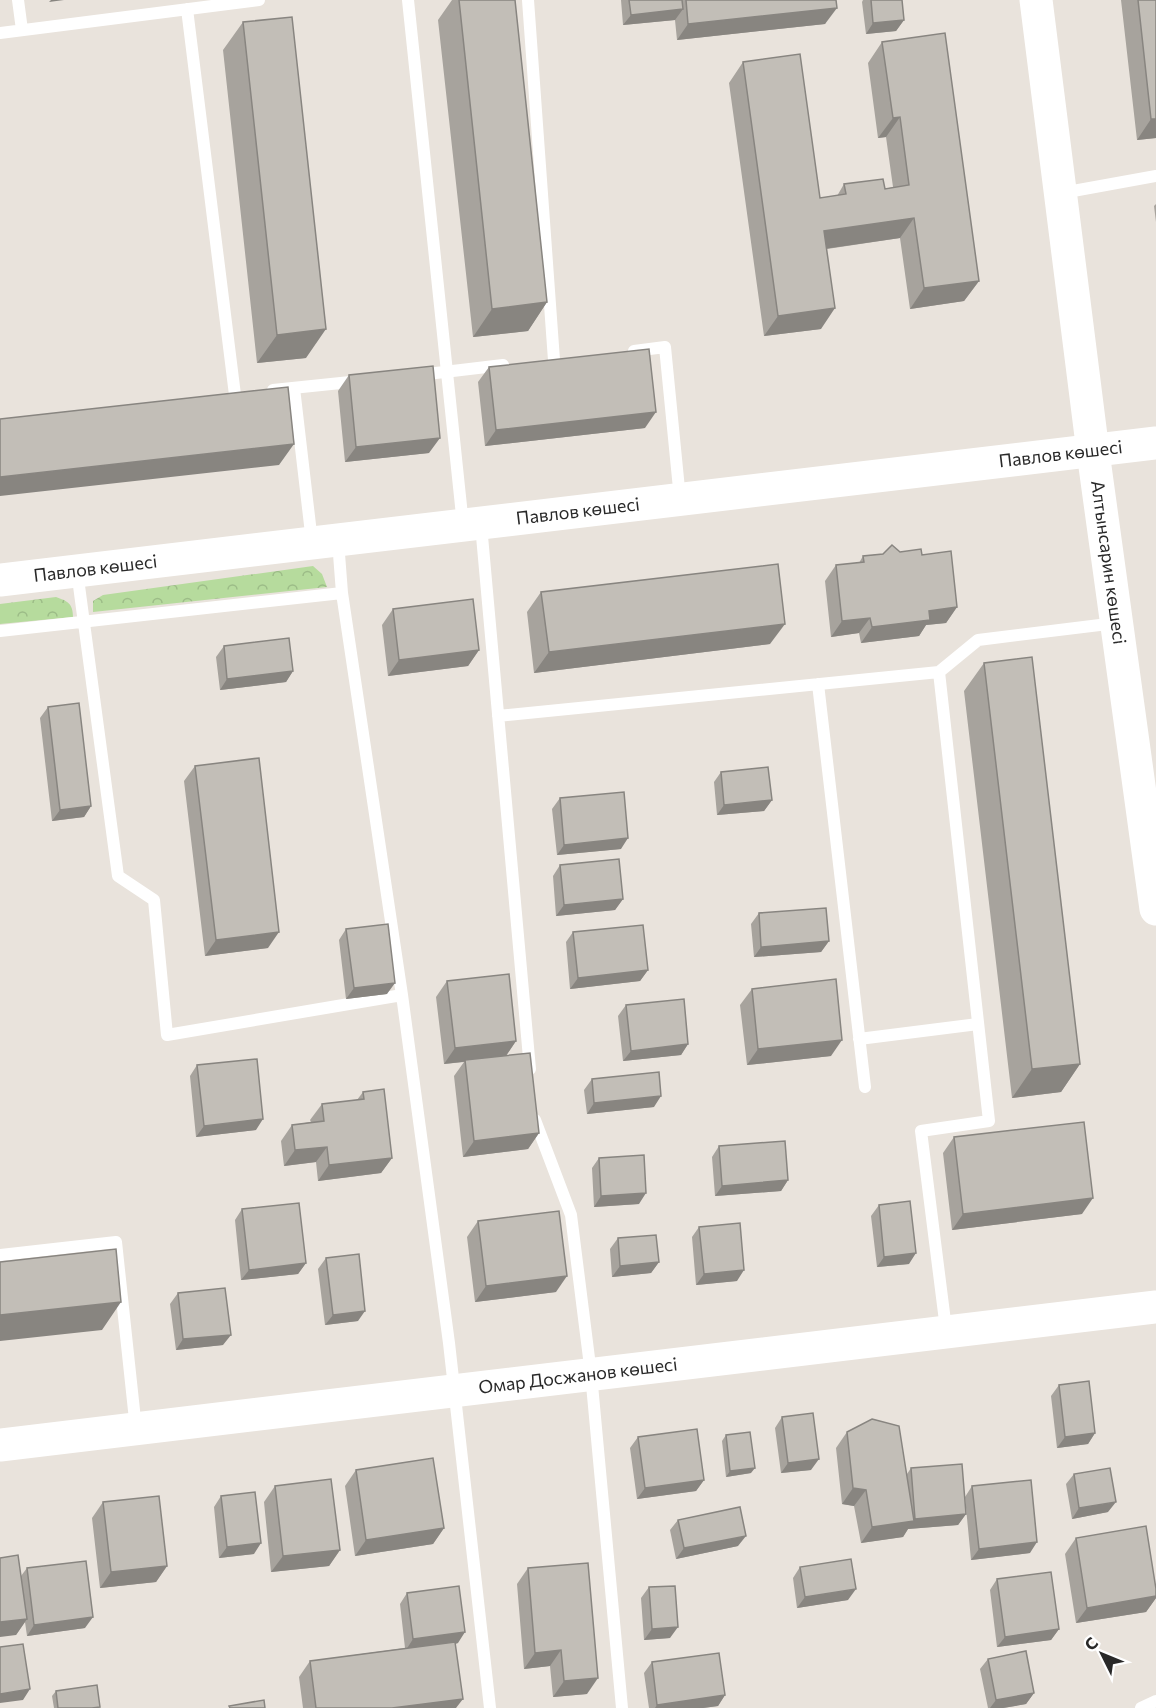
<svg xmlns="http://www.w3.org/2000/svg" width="1156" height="1708" font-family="Commissioner,sans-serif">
<defs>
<pattern id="forest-crowns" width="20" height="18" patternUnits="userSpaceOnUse" patternTransform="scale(1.5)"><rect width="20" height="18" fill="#b6db9d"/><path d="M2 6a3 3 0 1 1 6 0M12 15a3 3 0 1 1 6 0" fill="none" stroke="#9cbc87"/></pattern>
</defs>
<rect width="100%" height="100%" fill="#e9e3dc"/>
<path fill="url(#forest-crowns)" d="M313,566L322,574L327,587L93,612V601L103,595Z
M56,597C67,601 73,603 73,617L0,624V604Z"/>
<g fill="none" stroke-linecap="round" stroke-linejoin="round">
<path stroke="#fff" stroke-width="12" d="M18,0L22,30
M408,0L463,525
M528,0L554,360
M187,9L235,395
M0,33L259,0
M1062,193L1156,176
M634,351L665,347L680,499
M419,375L503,365
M294,388L312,542
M273,390L360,381
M481,525L530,1069
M338,541L342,593L402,995L449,1343L490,1708
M77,571L118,876L154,900L167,1035L402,995
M0,631L342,593
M939,672L989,1121L921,1131L946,1329
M818,684L865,1087
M498,716L939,672L978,640L1116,623
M859,1039L978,1024
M535,1120L571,1215L591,1374L622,1708
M0,1255L116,1242L136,1429
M1141,1708L1156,1701"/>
<g stroke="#fff" stroke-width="33">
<path id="s1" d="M1036,0L1093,452L1156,909"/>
<path id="s2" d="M0,580L1156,443"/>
<path id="s3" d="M0,1445L1156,1307"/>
</g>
</g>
<path fill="#a7a39d" d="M452,0H515L547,302L528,331L473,337L438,20Z
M621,0H836L825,24L677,40L675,20L623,25Z
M863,0H902L904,20L896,31L866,34L862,2Z
M1121,0H1156V138L1137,140Z
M243,22L306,358L257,363L223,50Z
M882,42L979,281L964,301L910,309L900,238L827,249L821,329L764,336L729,83L743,62L820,198L837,196L844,184L885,189L893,187L886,137L878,138L868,63Z
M1156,204V222L1154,206Z
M489,367L645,428L485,446L478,382Z
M349,375L429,453L345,462L338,391Z
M900,552L922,555L957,607L946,623L926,625L919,636L861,643L859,633L831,637L825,581L836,565L859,563L863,556Z
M541,592L770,644L534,673L527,612Z
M393,609L479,650L468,666L388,676L382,625Z
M224,646L293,671L286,682L220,690L216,657Z
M984,663L1080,1064L1061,1092L1012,1098L964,691Z
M48,707L91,806L84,817L52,821L40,718Z
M195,766L268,948L205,956L184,781Z
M721,772L772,800L764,811L717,815L714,782Z
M560,798L621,849L557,855L552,809Z
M560,865L623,899L615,910L556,916L553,876Z
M759,913L829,941L821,952L754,957L751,924Z
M346,929L387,994L346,999L339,940Z
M573,932L648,970L640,981L570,989L566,942Z
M447,981L516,1041L506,1056L539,1133L528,1149L463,1157L454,1076L464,1062L444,1064L436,997Z
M752,989L831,1056L747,1065L740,1005Z
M626,1005L688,1044L681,1055L623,1061L618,1016Z
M197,1065L256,1130L196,1137L190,1076Z
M592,1079L654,1107L587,1114L584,1090Z
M363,1092L392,1158L381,1173L318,1181L316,1162L284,1166L281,1141L292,1125L311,1122L310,1120L322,1104L357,1100Z
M954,1137L1082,1214L952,1230L943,1153Z
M719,1146L788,1180L781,1191L715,1196L712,1157Z
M599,1158L639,1204L594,1207L592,1168Z
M879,1205L909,1264L877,1267L871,1216Z
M242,1209L306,1263L298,1274L241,1280L235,1220Z
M478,1221L556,1292L475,1302L467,1237Z
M699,1227L737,1281L696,1285L692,1237Z
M618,1238L659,1262L651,1273L612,1277L610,1249Z
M326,1258L358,1321L325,1325L318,1269Z
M178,1293L223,1345L176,1350L170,1304Z
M1059,1385L1095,1433L1088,1444L1057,1448L1051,1396Z
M782,1417L811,1470L781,1473L775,1428Z
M847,1432L907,1474L911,1468L966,1514L958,1525L908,1529L903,1537L861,1543L854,1506L842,1504L836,1448Z
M726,1435L751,1473L726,1477L722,1441Z
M638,1437L704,1480L696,1491L637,1499L630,1448Z
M356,1470L444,1528L433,1544L355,1556L345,1486Z
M1074,1474L1108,1512L1072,1519L1066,1484Z
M275,1486L340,1550L329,1566L271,1572L264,1502Z
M972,1486L1030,1553L971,1560L965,1497Z
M221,1496L254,1554L219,1558L214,1507Z
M103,1502L167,1566L156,1582L100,1588L92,1518Z
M678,1520L738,1546L676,1559L670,1530Z
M1076,1538L1156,1589V1598L1146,1612L1076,1623L1065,1554Z
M800,1567L848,1600L797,1608L793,1578Z
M27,1568L85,1628L27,1636L25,1622L16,1635L21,1576Z
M528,1568L587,1694L553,1697L550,1666L524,1669L517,1584Z
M997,1579L1059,1629L1051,1640L997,1647L990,1590Z
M649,1587L670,1638L644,1640L641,1598Z
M407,1593L458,1643L456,1644V1708H303L299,1677L310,1661L405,1648L400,1604Z
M988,1659L1034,1693L1026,1704L1003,1708H988L980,1669Z
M652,1662L725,1695L718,1706L703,1708H649L644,1673Z
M56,1691L100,1707L99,1708H54L52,1696Z"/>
<path fill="#888580" d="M51,0H64L49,2Z
M837,8L825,24L677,40L688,24Z
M683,9L675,20L623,25L631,15Z
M904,20L896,31L866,34L873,23Z
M900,117L886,137L878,138L893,118Z
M1151,119H1156V138L1137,140Z
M914,218L900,238L810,251L824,231Z
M979,281L964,301L910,309L924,288Z
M547,302L528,331L473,337L492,309Z
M835,308L821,329L764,336L778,316Z
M326,329L306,358L257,363L277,335Z
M656,412L645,428L485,446L496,430Z
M440,438L429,453L345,462L356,447Z
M294,444L279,465L0,496V477Z
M957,607L946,623L926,625L919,636L861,643L872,627L929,611Z
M870,618L859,633L831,637L842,621Z
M785,624L770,644L534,673L549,652Z
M479,650L468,666L388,676L399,660Z
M293,671L286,682L220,690L227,679Z
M772,800L764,811L717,815L724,805Z
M91,806L84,817L52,821L60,810Z
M628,838L621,849L557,855L564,845Z
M623,899L615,910L556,916L564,905Z
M279,932L268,948L205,956L216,940Z
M829,941L821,952L754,957L761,947Z
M648,970L640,981L570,989L578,978Z
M395,983L387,994L346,999L354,988Z
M842,1040L831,1056L747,1065L758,1049Z
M516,1041L505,1057L444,1064L455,1048Z
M688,1044L681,1055L623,1061L631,1051Z
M1080,1064L1061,1092L1012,1098L1032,1069Z
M661,1096L654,1107L587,1114L594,1103Z
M263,1119L256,1130L196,1137L204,1126Z
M539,1133L528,1149L463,1157L474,1141Z
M327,1147L316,1162L284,1166L295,1150Z
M392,1158L381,1173L318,1181L329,1165Z
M788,1180L781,1191L715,1196L722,1186Z
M646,1193L639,1204L594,1207L601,1196Z
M1093,1198L1082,1214L952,1230L963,1214Z
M916,1253L909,1264L877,1267L884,1257Z
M659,1262L651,1273L612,1277L620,1266Z
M306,1263L298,1274L241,1280L249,1270Z
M744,1270L737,1281L696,1285L704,1274Z
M567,1276L556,1292L475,1302L486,1286Z
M121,1302L102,1330L0,1341V1315Z
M365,1311L358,1321L325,1325L333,1315Z
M231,1335L223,1345L176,1350L183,1339Z
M1095,1433L1088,1444L1057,1448L1065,1437Z
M819,1459L811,1470L781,1473L788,1463Z
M755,1468L751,1473L726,1477L730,1471Z
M704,1480L696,1491L637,1499L645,1488Z
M853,1488L866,1490L854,1506L842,1504Z
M1116,1502L1108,1512L1072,1519L1079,1508Z
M966,1514L958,1525L908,1529L903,1537L861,1543L872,1527L915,1519Z
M444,1528L433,1544L355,1556L366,1540Z
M746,1536L738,1546L676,1559L684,1548Z
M1037,1542L1030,1553L971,1560L979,1549Z
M261,1543L254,1554L219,1558L227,1547Z
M340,1550L329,1566L271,1572L283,1556Z
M167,1566L156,1582L100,1588L111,1572Z
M856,1589L848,1600L797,1608L805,1597Z
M1156,1596V1598L1146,1612L1076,1623L1087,1608Z
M93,1617L85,1628L27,1636L34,1625Z
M27,1619L16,1635L0,1637V1622Z
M678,1627L670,1638L644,1640L652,1629Z
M1059,1629L1051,1640L997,1647L1005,1637Z
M465,1632L458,1643L406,1650L413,1639Z
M561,1650L550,1666L524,1669L535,1653Z
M598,1678L587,1694L553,1697L564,1681Z
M30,1689L23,1700L0,1703V1694Z
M1034,1693L1026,1704L1003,1708H990L996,1700Z
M725,1695L718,1706L703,1708H655L657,1705Z
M463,1699L456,1708H392Z"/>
<path fill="#c2beb7" stroke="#888580" stroke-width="1.5" d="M459,0H515L547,302L492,309Z
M629,0H682L683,9L631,15Z
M686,0H836L837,8L688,24Z
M871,0H902L904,20L873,23Z
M1138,0H1156V119H1151Z
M292,17L326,329L277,335L243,22Z
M945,33L979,281L924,288L914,218L824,231L835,308L778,316L743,62L800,54L820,198L846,194L844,184L883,179L885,189L909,185L900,117L893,118L882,42Z
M649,349L656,412L496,430L489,367Z
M433,366L440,438L356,447L349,375Z
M288,387L294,444L0,477V419Z
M892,545L900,552L921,549L922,555L951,551L957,607L929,611L930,620L872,627L870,618L842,621L836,565L864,562L863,556L883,554Z
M778,564L785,624L549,652L541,592Z
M473,599L479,650L399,660L393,609Z
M289,638L293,671L227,679L224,646Z
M1032,657L1080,1064L1032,1069L984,663Z
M79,703L91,806L60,810L48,707Z
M259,758L279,932L216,940L195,766Z
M768,767L772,800L724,805L721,772Z
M624,792L628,838L564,845L560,798Z
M619,859L623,899L564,905L560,865Z
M826,908L829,941L761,947L759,913Z
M388,924L395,983L354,988L346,929Z
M643,925L648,970L578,978L573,932Z
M509,974L516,1041L455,1048L447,981Z
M836,979L842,1040L758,1049L752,989Z
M684,999L688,1044L631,1051L626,1005Z
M530,1053L539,1133L474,1141L465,1060Z
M257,1059L263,1119L204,1126L197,1065Z
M659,1072L661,1096L594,1103L592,1079Z
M384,1089L392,1158L329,1165L327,1147L295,1150L292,1125L324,1121L322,1104L364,1099L363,1092Z
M1084,1122L1093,1198L963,1214L954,1137Z
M785,1141L788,1180L722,1186L719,1146Z
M644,1155L646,1193L601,1196L599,1158Z
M910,1201L916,1253L884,1257L879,1205Z
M299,1203L306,1263L249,1270L242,1209Z
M559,1211L567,1276L486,1286L478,1221Z
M740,1223L744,1270L704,1274L699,1227Z
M656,1235L659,1262L620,1266L618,1238Z
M116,1249L121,1302L0,1315V1262Z
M359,1254L365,1311L333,1315L326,1258Z
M225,1288L231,1335L183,1339L178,1293Z
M1089,1381L1095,1433L1065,1437L1059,1385Z
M813,1413L819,1459L788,1463L782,1417Z
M872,1419L899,1426L914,1521L872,1527L866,1490L853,1488L847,1432Z
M697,1429L704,1480L645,1488L638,1437Z
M750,1432L755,1468L730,1471L726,1435Z
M433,1458L444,1528L366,1540L356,1470Z
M962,1464L966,1514L915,1519L911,1468Z
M1110,1468L1116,1502L1079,1508L1074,1474Z
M331,1479L340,1550L283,1556L275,1486Z
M1031,1480L1037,1542L979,1549L972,1486Z
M255,1492L261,1543L227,1547L221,1496Z
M159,1496L167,1566L111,1572L103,1502Z
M740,1507L746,1536L684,1548L678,1520Z
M1146,1526L1156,1589V1596L1087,1608L1076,1538Z
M18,1555L27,1619L0,1622V1558Z
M851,1559L856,1589L805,1597L800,1567Z
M86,1561L93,1617L34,1625L27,1568Z
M588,1563L598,1678L564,1681L561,1650L535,1653L528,1568Z
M1051,1572L1059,1629L1005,1637L997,1579Z
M459,1586L465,1632L413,1639L407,1593Z
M675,1586L678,1627L652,1629L649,1587Z
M455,1642L463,1699L392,1708H316L310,1661Z
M23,1644L30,1689L0,1694V1647Z
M1026,1651L1034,1693L996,1700L988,1659Z
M719,1653L725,1695L657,1705L652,1662Z
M97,1685L100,1707L92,1708H58L56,1691Z
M264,1700L265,1708H230L229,1706Z"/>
<g text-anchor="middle" stroke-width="4.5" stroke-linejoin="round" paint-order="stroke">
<g font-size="18" fill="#292929" stroke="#fff">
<text dy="6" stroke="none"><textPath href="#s2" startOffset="1068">Павлов көшесі</textPath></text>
<text dy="6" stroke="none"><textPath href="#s2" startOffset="582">Павлов көшесі</textPath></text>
<text dy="6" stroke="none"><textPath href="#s1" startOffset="567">Алтынсарин көшесі</textPath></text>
<text dy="6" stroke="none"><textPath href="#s2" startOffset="96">Павлов көшесі</textPath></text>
<text dy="6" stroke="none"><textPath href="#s3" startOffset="582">Омар Досжанов көшесі</textPath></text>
</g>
</g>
<g transform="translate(1102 1654) rotate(313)" stroke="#ffffff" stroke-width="4.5" paint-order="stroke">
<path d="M0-4.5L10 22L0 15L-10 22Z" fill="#292929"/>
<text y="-9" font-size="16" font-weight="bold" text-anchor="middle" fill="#292929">С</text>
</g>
</svg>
